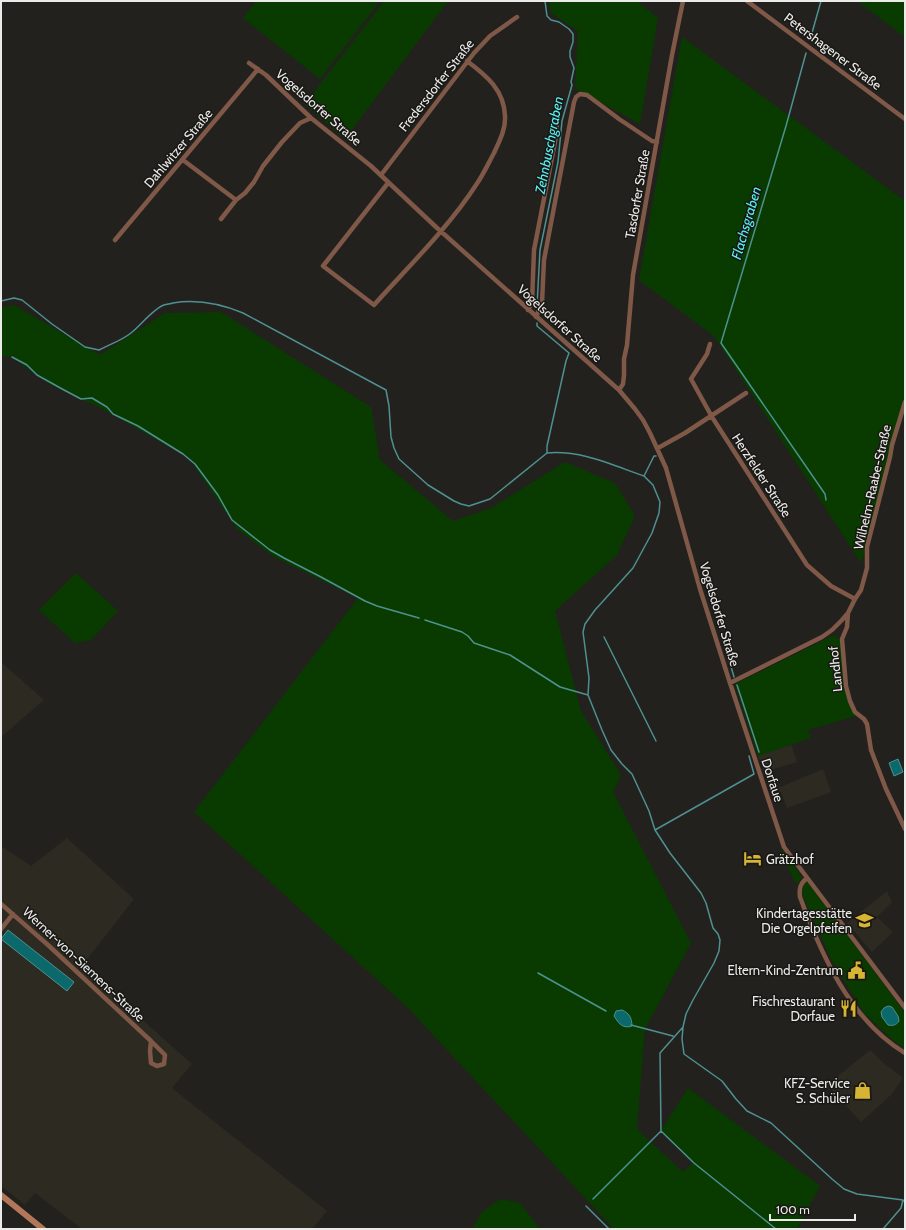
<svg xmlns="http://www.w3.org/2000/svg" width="906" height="1230" font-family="Cabin,sans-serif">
<rect width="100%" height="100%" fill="#22211e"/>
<path fill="#2c2a21" d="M1,662L44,700L1,737Z
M791,744L797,762L764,772L758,756Z
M823,769L831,792L787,808L781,792L772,794L771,791Z
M67,838L134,899L82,966L192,1064L172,1088L327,1211L312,1229H82L35,1193L25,1205L1,1186V846L31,866Z
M887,891L892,902L877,917L893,932L872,952L847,923Z
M870,1050L886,1065L903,1078L891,1095L861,1122L827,1085Z"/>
<path fill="#093b00" d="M256,1H380L320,79L243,18Z
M384,1H448L345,139L305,104Z
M549,1H637L658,18L640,124L575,88L578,31L551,13Z
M857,1H905V37Z
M682,37L905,201V406L861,563L714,336L639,280Z
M14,305L100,355L165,313L221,312L371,407L380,460L453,521L491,508L565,462L615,483L635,516L617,555L555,611L581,711L621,775L613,792L691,943L645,1029L637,1129L683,1172L693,1163L661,1131L688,1088L820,1186L797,1229H614L408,1008L194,812L358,598L274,557L237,529L189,458L99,407L51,385L12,357L1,356V308Z
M76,573L118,611L91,640L75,643L39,610Z
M834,635L841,641L846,694L856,716L808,730L811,738L758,756L735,684Z
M784,850L802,878L796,884L780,851Z
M806,880L905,1013V1048L895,1042L864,1013L831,959L803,896L802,891Z
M500,1199L520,1203L540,1229H472L482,1212Z"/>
<path fill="#0c696b" stroke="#4f9091" d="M898,759L903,772L894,776L889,763Z
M8,930L74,982L67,991L1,939Z
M888,1006L892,1007L898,1016L899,1021C896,1025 894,1026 888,1025L882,1017L881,1012L884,1008Z
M622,1010C629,1013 632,1018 632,1026C623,1029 619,1024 614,1016L616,1011Z"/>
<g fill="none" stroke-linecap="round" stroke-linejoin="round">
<path stroke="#4f9091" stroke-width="1.5" d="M810,40L821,1
M806,53L786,126L721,343L825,494L826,500
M1,301L14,298L22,300L52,324L85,347L99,350C110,344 121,341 131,333C141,325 153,309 164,305C167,304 171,304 173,303C197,299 221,304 243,313L386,390L389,406L391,437L394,448L399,459L428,485L454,501L461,504L469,506L490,499L547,453C581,450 612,465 644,476L653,485L660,502L659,513L652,533L633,568L595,610L585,624L583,632L589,678L588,695L602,730L611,750L622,764L632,774L649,811L655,830L670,853L701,893L706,903L713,928L718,934L720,940L719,951L714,963L693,1000L686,1014L683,1027L682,1039L684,1054L722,1081L736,1099L747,1111L771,1123L832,1179L844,1189L857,1194L903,1200L905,1202
M537,306L540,250L558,162L562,121L572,85L571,82L574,68L570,57V51L573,42V34L569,29L559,22L551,20L547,16L545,1
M537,323V326L569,353L566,361L547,446V453
M12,357L27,365L37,375L64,390L81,399L92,398L107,407L113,414L138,426L183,454L195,464L204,476L218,495L232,520L270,550L284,558L321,577L365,601L377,606L419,618
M644,476L654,456H656
M425,620L462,632L468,636L474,643L510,655L560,687L588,695
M722,636L734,677
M604,637L656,741
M737,685L759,752
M655,830L754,774L749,756
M538,973L606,1011
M631,1025L673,1036
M683,1027L660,1053L661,1131L694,1163L776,1229
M593,1199L661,1131
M586,1206L609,1229
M883,1229L901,1208L903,1200"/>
<path stroke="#7f5847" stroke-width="4.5" d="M747,1L905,119
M249,63L266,75L311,118L371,166L436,227L619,390L635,409L643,420L650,433L666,468L700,589L730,683L784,847L905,1008
M183,160L236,200
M381,175L474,53L490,36L517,17
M388,183L323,266L374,305C407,268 449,227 476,185C483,175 488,164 494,153C499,142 506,129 505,116C504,90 487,76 467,61
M221,219L236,200L245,193L254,182L263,166L282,142L300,123L311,118
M115,240L258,69
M528,310L532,303L534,250L555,142L557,123
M536,317L542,303L544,260L574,102L576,97L580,94L587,95L619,119L652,141L657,142
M710,344L707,354L691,379L712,417L807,565L831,586L855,599
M619,390L623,384L624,375V359L627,345L633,275L672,55L683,1
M658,448L685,433L746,393
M848,613L847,627L842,639L846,686L850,701L855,712L864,719L867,724L871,750L886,789L905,829
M730,683L822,637L832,630L842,620L848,613L855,599L861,590L867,568V547L890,457L892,445L905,402
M807,878C800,884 799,888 800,897C821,954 850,1020 905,1053
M1,904L48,945L151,1041L150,1051L151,1063L157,1066L164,1064L165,1055L151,1041
M1,929L13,914"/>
<path stroke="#b4765a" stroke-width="6" d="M1,1195L43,1229"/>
</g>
<defs>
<symbol id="hotel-bare" viewBox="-9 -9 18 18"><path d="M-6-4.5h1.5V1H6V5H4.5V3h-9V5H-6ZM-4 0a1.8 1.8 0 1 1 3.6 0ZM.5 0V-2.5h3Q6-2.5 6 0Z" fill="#d8b434" stroke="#191815" stroke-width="2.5" paint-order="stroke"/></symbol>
<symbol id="school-bare" viewBox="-9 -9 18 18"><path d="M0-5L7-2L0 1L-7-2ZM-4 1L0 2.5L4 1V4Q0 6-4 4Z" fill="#d8b434" stroke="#191815" stroke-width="2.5" paint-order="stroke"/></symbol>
<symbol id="civic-bare" viewBox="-9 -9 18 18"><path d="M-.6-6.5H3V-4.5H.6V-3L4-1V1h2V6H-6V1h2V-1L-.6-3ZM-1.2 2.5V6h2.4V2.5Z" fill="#d8b434" stroke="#191815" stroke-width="2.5" paint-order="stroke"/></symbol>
<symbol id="restaurant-bare" viewBox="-9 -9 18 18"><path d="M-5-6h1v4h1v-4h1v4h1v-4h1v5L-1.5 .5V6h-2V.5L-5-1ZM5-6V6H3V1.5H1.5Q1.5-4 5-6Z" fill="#d8b434" stroke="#191815" stroke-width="2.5" paint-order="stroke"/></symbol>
<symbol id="shop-bare" viewBox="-9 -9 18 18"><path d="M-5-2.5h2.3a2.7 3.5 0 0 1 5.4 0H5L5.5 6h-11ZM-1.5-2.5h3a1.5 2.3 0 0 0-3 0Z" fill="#d8b434" stroke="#191815" stroke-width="2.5" paint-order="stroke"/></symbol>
</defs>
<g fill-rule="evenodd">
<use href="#hotel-bare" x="740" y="846" width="25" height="25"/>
<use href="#school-bare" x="852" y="908" width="25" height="25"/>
<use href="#civic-bare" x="844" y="958" width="25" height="25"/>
<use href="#restaurant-bare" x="836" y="996" width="25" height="25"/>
<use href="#shop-bare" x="850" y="1078" width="25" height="25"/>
</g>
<g text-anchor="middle" stroke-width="3" stroke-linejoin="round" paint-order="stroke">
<g font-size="13" fill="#ebebe9" stroke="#191815">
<text transform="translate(833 51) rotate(37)" y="5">Petershagener Straße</text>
<text transform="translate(436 85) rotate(-52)" y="5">Fredersdorfer Straße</text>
<text transform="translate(319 107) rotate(41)" y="5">Vogelsdorfer Straße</text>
<text transform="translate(178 148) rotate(-50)" y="5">Dahlwitzer Straße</text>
<text transform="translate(637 194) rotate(-80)" y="5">Tasdorfer Straße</text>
<text transform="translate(560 323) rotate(42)" y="5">Vogelsdorfer Straße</text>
<text transform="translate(762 475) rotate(57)" y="5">Herzfelder Straße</text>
<text transform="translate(872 487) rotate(-77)" y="5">Wilhelm-Raabe-Straße</text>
<text transform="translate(720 614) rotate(73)" y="5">Vogelsdorfer Straße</text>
<text transform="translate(835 669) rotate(-96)" y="5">Landhof</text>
<text transform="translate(773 780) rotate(72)" y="5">Dorfaue</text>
<text transform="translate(84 964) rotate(43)" y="5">Werner-von-Siemens-Straße</text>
</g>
<g font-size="13" fill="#ebebe9" stroke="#191815" text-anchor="end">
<text x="766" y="864" text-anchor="start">Grätzhof</text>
<text x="852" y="918">Kindertagesstätte<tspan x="852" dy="15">Die Orgelpfeifen</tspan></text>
<text x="843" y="975">Eltern-Kind-Zentrum</text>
<text x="835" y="1006">Fischrestaurant<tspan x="835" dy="15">Dorfaue</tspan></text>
<text x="850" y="1088">KFZ-Service<tspan x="850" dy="15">S. Schüler</tspan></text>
</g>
<g font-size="14" font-style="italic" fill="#58f2f5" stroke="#191815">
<text transform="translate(549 145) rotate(-79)" y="5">Zehnbuschgraben</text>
<text transform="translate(746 223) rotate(-74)" y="5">Flachsgraben</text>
</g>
</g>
<rect width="906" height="1230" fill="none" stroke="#ebebe9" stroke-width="4"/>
<path d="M770 1214v6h85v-6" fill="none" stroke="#ebebe9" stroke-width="2"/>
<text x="776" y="1214" font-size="12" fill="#ebebe9" stroke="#191815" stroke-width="3" paint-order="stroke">100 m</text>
</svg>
